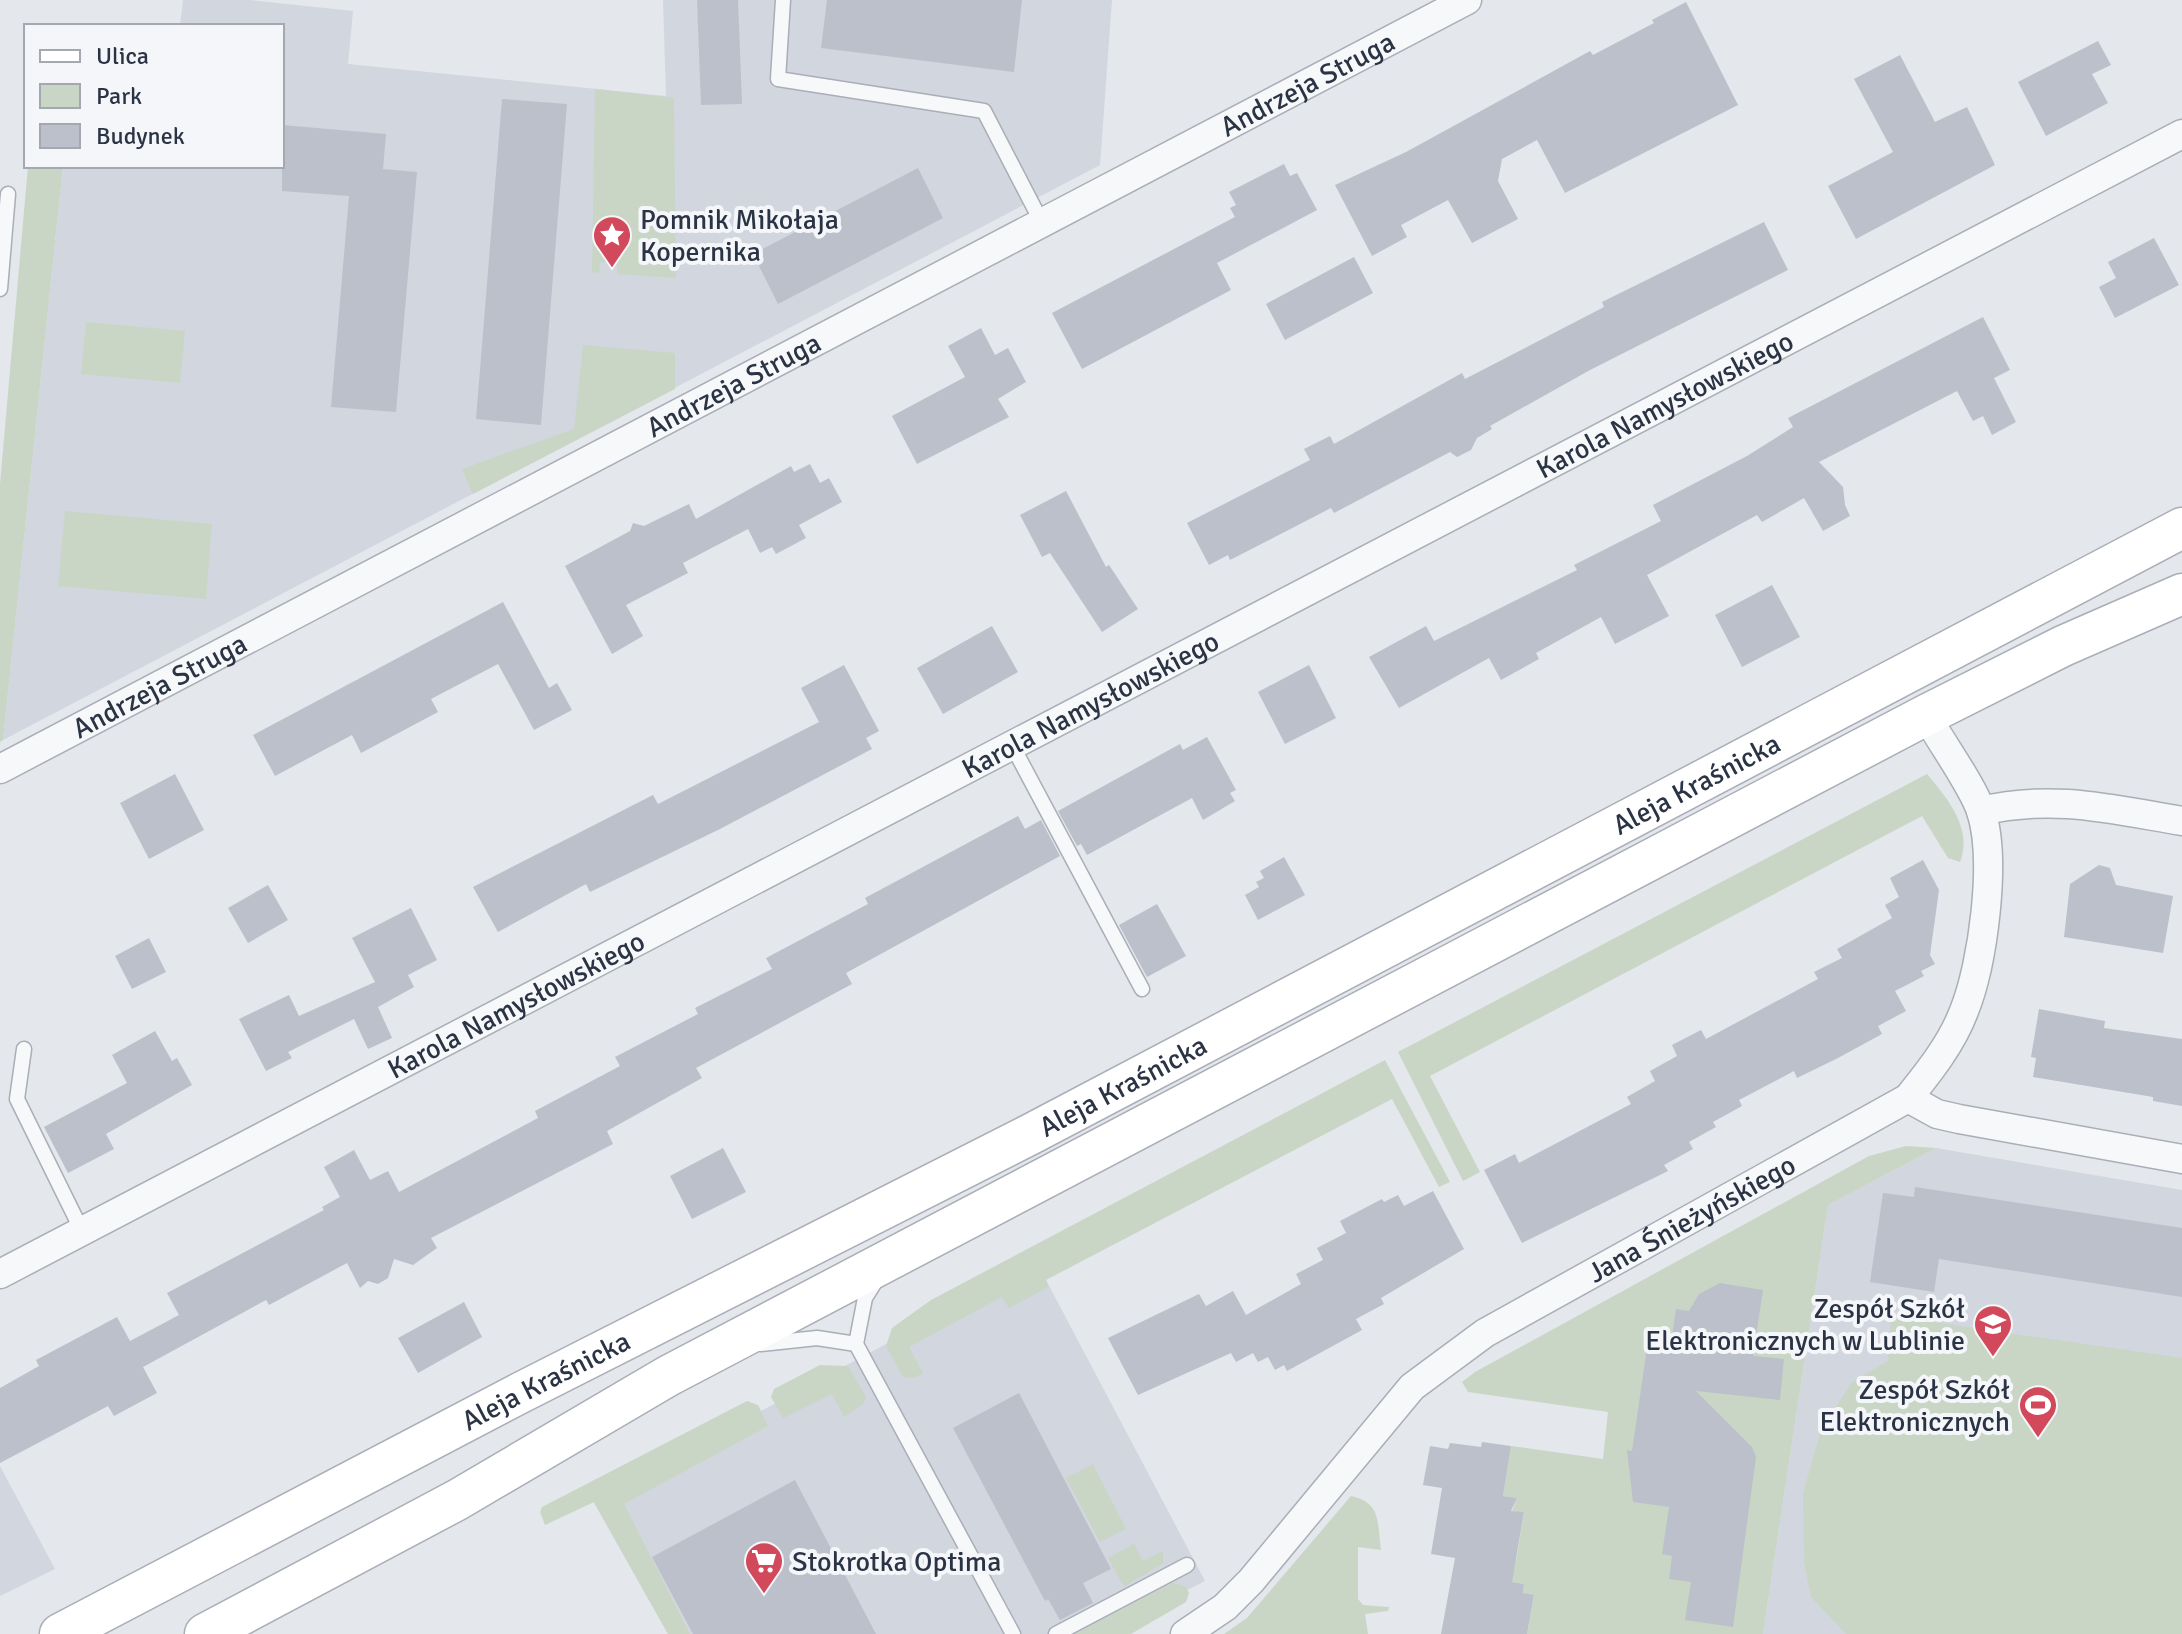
<svg xmlns="http://www.w3.org/2000/svg" width="2182" height="1634" font-family="Signika,sans-serif">
<rect width="100%" height="100%" fill="#e4e7ec"/>
<path fill="#d2d6de" d="M183,0H250L353,11L348,64L666,96L663,0H1112L1100,165L3,740L63,166H282V26H180Z
M1936,1148L2182,1190V1634H1763L1828,1205Z
M1037,1263L1205,1581L1102,1634H668L593,1501Z
M0,1466L55,1569L0,1596Z"/>
<path fill="#c9d6c5" d="M595,89L674,98L676,278L617,274V263L600,262L599,273L592,272Z
M28,166H63L3,740L0,742V484Z
M86,322L185,331L180,383L81,374Z
M583,345L675,353V389L473,494L462,469L574,429Z
M65,511L212,524L206,599L58,586Z
M1927,774C1948,799 1973,829 1960,862L1948,858L1922,816L1430,1076L1480,1172L1463,1181L1398,1052Z
M1385,1060L1450,1182L1439,1187L1392,1099L1046,1280L1049,1287L1009,1308L1002,1297L909,1347L923,1373L913,1378L903,1377L886,1346L892,1328L931,1300Z
M1906,1146L1936,1148L1828,1205L1763,1634H1527L1534,1596L1523,1593L1524,1584L1494,1579L1516,1561L1524,1513L1512,1511L1517,1498L1503,1496L1511,1446L1603,1459L1608,1412L1468,1392L1462,1382L1475,1372L1869,1156Z
M1891,1316L2182,1358V1634H1846L1811,1597L1804,1561L1803,1494L1821,1430L1852,1382L1888,1361Z
M820,1365L848,1366L866,1397L863,1404L844,1417L832,1394L783,1418L771,1397L774,1389Z
M747,1401L758,1405L768,1426L624,1504L690,1634H668L594,1502L545,1525L540,1512L542,1507Z
M1093,1464L1126,1529L1100,1542L1066,1478Z
M1351,1496C1382,1503 1377,1522 1381,1550L1358,1547V1599L1363,1605L1389,1607L1388,1611L1365,1614L1368,1634H1224L1247,1618Z
M1134,1544L1143,1561L1163,1551V1563L1124,1587L1108,1558Z
M1172,1583L1185,1586L1189,1593L1186,1602L1131,1634H1075Z"/>
<path fill="#bbc0ca" d="M697,0H738L742,104L701,105Z
M827,0H1022L1014,72L821,48Z
M1686,2L1738,105L1565,193L1537,140L1502,159L1498,181L1518,219L1472,243L1448,200L1401,225L1407,237L1372,256L1335,185L1406,152L1590,51L1593,55L1654,23L1652,20Z
M2098,41L2111,65L2092,74L2108,103L2046,136L2018,82Z
M1900,55L1935,122L1967,107L1995,165L1856,239L1828,186L1893,152L1854,79Z
M502,99L567,104L541,425L476,419Z
M282,125L386,134L383,169L417,172L396,412L331,407L349,196L282,191Z
M1284,164L1290,176L1297,173L1317,210L1217,263L1231,290L1082,369L1052,313L1235,217L1230,208L1236,205L1229,192Z
M918,168L943,218L778,304L753,254Z
M1764,222L1788,270L1590,370L1490,426L1492,429L1477,438L1471,450L1457,457L1450,452L1334,513L1331,508L1230,560L1228,555L1209,565L1187,523L1310,460L1304,449L1330,436L1334,444L1462,373L1465,379L1604,307L1602,302Z
M2154,238L2179,285L2115,318L2099,287L2116,278L2108,262Z
M1354,257L1373,293L1285,340L1266,304Z
M1983,317L2010,370L1994,378L2016,422L1992,435L1983,416L1973,421L1957,391L1819,462L1843,487L1845,505L1850,516L1823,531L1804,498L1762,522L1757,515L1647,575L1669,616L1615,644L1601,617L1536,653L1539,659L1501,680L1489,658L1399,708L1369,657L1426,626L1434,641L1577,570L1574,565L1661,521L1653,505L1747,456L1793,427L1788,418Z
M981,328L995,355L1008,348L1026,382L998,399L1009,417L917,464L892,416L965,377L948,346Z
M810,464L820,483L829,478L842,502L799,525L806,538L776,554L772,547L760,553L748,529L683,563L688,573L626,605L643,636L612,654L565,566L630,531L633,523L644,526L689,504L696,519L791,466L794,472Z
M1066,491L1106,567L1109,565L1138,609L1102,632L1050,553L1042,557L1020,515Z
M1772,585L1800,637L1742,667L1715,615Z
M503,602L549,688L557,683L572,710L534,730L498,664L431,699L438,712L361,753L352,735L275,776L253,735Z
M992,626L1018,672L943,714L917,668Z
M844,665L879,731L866,738L872,749L720,829L590,892L586,884L498,932L473,887L653,795L658,804L819,722L801,688Z
M1309,665L1336,718L1285,744L1258,692Z
M1207,737L1236,790L1230,793L1235,801L1203,820L1192,798L1087,855L1081,844L1077,846L1058,811L1180,744L1183,750Z
M175,774L204,830L149,859L120,803Z
M1018,816L1025,829L1041,820L1060,856L846,973L852,984L696,1068L702,1078L607,1131L613,1144L431,1238L437,1248L413,1265L394,1259L388,1278L378,1284L368,1281L360,1288L347,1263L269,1305L266,1300L143,1367L157,1393L114,1416L108,1406L0,1463V1388L39,1366L36,1360L117,1317L130,1341L179,1315L167,1293L324,1210L322,1207L340,1197L324,1167L354,1150L370,1180L388,1171L399,1192L538,1118L535,1111L620,1066L615,1057L698,1014L695,1008L772,969L766,958L868,904L865,898Z
M1284,857L1305,895L1258,920L1245,895L1259,887L1256,882L1264,878L1260,871Z
M1923,860L1939,890L1930,955L1935,964L1921,971L1924,976L1895,991L1906,1011L1878,1026L1882,1034L1838,1058L1797,1078L1794,1071L1739,1100L1742,1106L1713,1122L1716,1127L1689,1142L1693,1149L1664,1165L1668,1171L1522,1243L1484,1170L1515,1154L1519,1163L1631,1104L1627,1097L1655,1081L1650,1071L1677,1056L1672,1045L1701,1030L1706,1039L1818,979L1814,972L1842,958L1837,949L1892,918L1885,905L1899,897L1890,878Z
M2099,865L2110,868L2116,885L2173,896L2163,953L2064,937L2070,884Z
M268,885L288,920L248,943L228,908Z
M1157,904L1186,956L1147,977L1119,925Z
M411,908L437,960L408,975L414,987L378,1007L392,1038L368,1049L354,1019L288,1052L292,1058L266,1071L239,1019L289,995L299,1016L375,982L352,938Z
M149,938L166,972L132,989L115,956Z
M2039,1009L2105,1021L2104,1028L2182,1039V1106L2153,1101V1097L2033,1077L2036,1058L2031,1057Z
M155,1031L172,1061L177,1058L192,1085L106,1134L114,1149L68,1173L44,1127L127,1083L112,1055Z
M723,1148L746,1192L692,1219L670,1176Z
M1915,1187L2182,1228V1297L1939,1259L1934,1292L1870,1282L1883,1193L1914,1197Z
M1433,1191L1464,1249L1381,1298L1384,1304L1356,1319L1362,1330L1287,1371L1284,1365L1275,1370L1268,1357L1258,1362L1253,1353L1236,1362L1231,1353L1138,1395L1108,1338L1199,1294L1206,1306L1233,1291L1246,1315L1301,1284L1296,1274L1323,1260L1317,1248L1346,1233L1340,1221L1382,1199L1384,1202L1398,1195L1404,1206Z
M1720,1283L1763,1290L1753,1356L1784,1359L1780,1400L1696,1391L1752,1447L1756,1457L1733,1627L1685,1620L1691,1582L1669,1579L1672,1556L1662,1554L1669,1507L1633,1502L1627,1450L1632,1451L1648,1341L1671,1344L1676,1309L1689,1311L1699,1294Z
M464,1302L482,1337L418,1373L398,1338Z
M1019,1393L1111,1569L1083,1583L1093,1603L1060,1620L1048,1599L1045,1601L953,1428Z
M1482,1442L1511,1446L1503,1496L1517,1498L1511,1511L1524,1512L1512,1582L1524,1584L1523,1593L1534,1595L1527,1634H1441L1455,1558L1431,1554L1442,1488L1423,1485L1430,1446L1448,1449L1450,1443L1481,1447Z
M795,1480L876,1634H693L652,1557Z"/>
<g fill="none" stroke-linecap="round" stroke-linejoin="round">
<defs>
<path id="service" d="M783,0L778,79L984,111L1042,223
M0,289L8,194
M1013,747L1142,989
M24,1049L17,1099L82,1231
M877,1279L865,1298L856,1344L1013,1634
M761,1344L817,1338L856,1344
M1056,1634L1187,1565"/>
<g id="minor">
<path id="s1" d="M0,769L1467,0"/>
<path d="M1981,811C2053,794 2110,809 2182,821"/>
<path d="M1908,1098L1937,1114L1959,1119L2182,1159"/>
<path id="s2" d="M0,1274L2182,134"/>
<path id="s3" d="M1185,1634L1225,1607L1251,1581L1412,1387L1485,1333L1908,1098C1929,1072 1952,1043 1964,1011C1983,964 1997,860 1981,811C1973,786 1940,741 1926,715"/>
</g>
<g id="secondary">
<path id="s4" d="M60,1634L520,1393L1031,1134L2182,528"/>
<path d="M205,1634L457,1500L668,1376L1926,715L2063,646L2182,594"/>
</g>
</defs>
<use href="#service" stroke="#a9aeb7" stroke-width="17"/>
<use href="#minor" stroke="#a9aeb7" stroke-width="31"/>
<use href="#secondary" stroke="#a9aeb7" stroke-width="43"/>
<use href="#service" stroke="#f7f8fa" stroke-width="14"/>
<use href="#minor" stroke="#f7f8fa" stroke-width="28"/>
<use href="#secondary" stroke="#fff" stroke-width="40"/>
</g>
<defs>
<symbol id="sight-pin" viewBox="-11 -11 22 30"><path d="M0 17L-7.5 6A9.5 9.5 0 1 1 7.5 6Z" fill="#d1495b" stroke="#f4f6f9"/><path d="M0-6L1.8-2.2L6-1.7L2.9 1.2L3.7 5.4L0 3.3L-3.7 5.4L-2.9 1.2L-6-1.7L-1.8-2.2Z" fill="#fff"/></symbol>
<symbol id="school-pin" viewBox="-11 -11 22 30"><path d="M0 17L-7.5 6A9.5 9.5 0 1 1 7.5 6Z" fill="#d1495b" stroke="#f4f6f9"/><path d="M0-5L7-2L0 1L-7-2ZM-4 1L0 2.5L4 1V4Q0 6-4 4Z" fill="#fff"/></symbol>
<symbol id="stadium-pin" viewBox="-11 -11 22 30"><path d="M0 17L-7.5 6A9.5 9.5 0 1 1 7.5 6Z" fill="#d1495b" stroke="#f4f6f9"/><path d="M0-5a6.5 5 0 1 0 0 10a6.5 5 0 1 0 0-10ZM-3.5-1.8h7v3.6h-7Z" fill="#fff"/></symbol>
<symbol id="supermarket-pin" viewBox="-11 -11 22 30"><path d="M0 17L-7.5 6A9.5 9.5 0 1 1 7.5 6Z" fill="#d1495b" stroke="#f4f6f9"/><path d="M-6-5.5h2.5l.6 2H6L4.5 2H-2.5L-4.4-4H-6ZM-1.5 3.2a1.3 1.3 0 1 0 .1 0ZM3 3.2a1.3 1.3 0 1 0 .1 0Z" fill="#fff"/></symbol>
</defs>
<g fill-rule="evenodd">
<use href="#sight-pin" x="590" y="213" width="44" height="60"/>
<use href="#school-pin" x="1971" y="1302" width="44" height="60"/>
<use href="#stadium-pin" x="2016" y="1383" width="44" height="60"/>
<use href="#supermarket-pin" x="742" y="1539" width="44" height="60"/>
</g>
<g text-anchor="middle" stroke-width="8" stroke-linejoin="round" paint-order="stroke">
<g font-size="28" fill="#2b3445" stroke="#f4f6f9">
<text dy="10" stroke="none"><textPath href="#s1" startOffset="1476">Andrzeja Struga</textPath></text>
<text dy="10" stroke="none"><textPath href="#s1" startOffset="828">Andrzeja Struga</textPath></text>
<text dy="10" stroke="none"><textPath href="#s2" startOffset="1878">Karola Namysłowskiego</textPath></text>
<text dy="10" stroke="none"><textPath href="#s1" startOffset="180">Andrzeja Struga</textPath></text>
<text dy="10" stroke="none"><textPath href="#s2" startOffset="1230">Karola Namysłowskiego</textPath></text>
<text dy="10" stroke="none"><textPath href="#s4" startOffset="1844">Aleja Kraśnicka</textPath></text>
<text dy="10" stroke="none"><textPath href="#s2" startOffset="582">Karola Namysłowskiego</textPath></text>
<text dy="10" stroke="none"><textPath href="#s4" startOffset="1196">Aleja Kraśnicka</textPath></text>
<text dy="10" stroke="none"><textPath href="#s3" startOffset="664">Jana Śnieżyńskiego</textPath></text>
<text dy="10" stroke="none"><textPath href="#s4" startOffset="548">Aleja Kraśnicka</textPath></text>
</g>
<g font-size="28" fill="#2b3445" stroke="#f4f6f9" text-anchor="start">
<text x="640" y="229">Pomnik Mikołaja<tspan x="640" dy="32">Kopernika</tspan></text>
<text x="1965" y="1318" text-anchor="end">Zespół Szkół<tspan x="1965" dy="32">Elektronicznych w Lublinie</tspan></text>
<text x="2010" y="1399" text-anchor="end">Zespół Szkół<tspan x="2010" dy="32">Elektronicznych</tspan></text>
<text x="792" y="1571">Stokrotka Optima</text>
</g>
</g>
<rect x="24" y="24" width="260" height="144" fill="#f4f6f9" stroke="#a4a8b1" stroke-width="2"/>
<rect x="40" y="50" width="40" height="12" fill="#ffffff" stroke="#a4a8b1" stroke-width="2"/>
<text x="96" y="64" font-size="24" fill="#2b3445">Ulica</text>
<rect x="40" y="84" width="40" height="24" fill="#c9d6c5" stroke="#a4a8b1" stroke-width="2"/>
<text x="96" y="104" font-size="24" fill="#2b3445">Park</text>
<rect x="40" y="124" width="40" height="24" fill="#bbc0ca" stroke="#a4a8b1" stroke-width="2"/>
<text x="96" y="144" font-size="24" fill="#2b3445">Budynek</text>
</svg>
